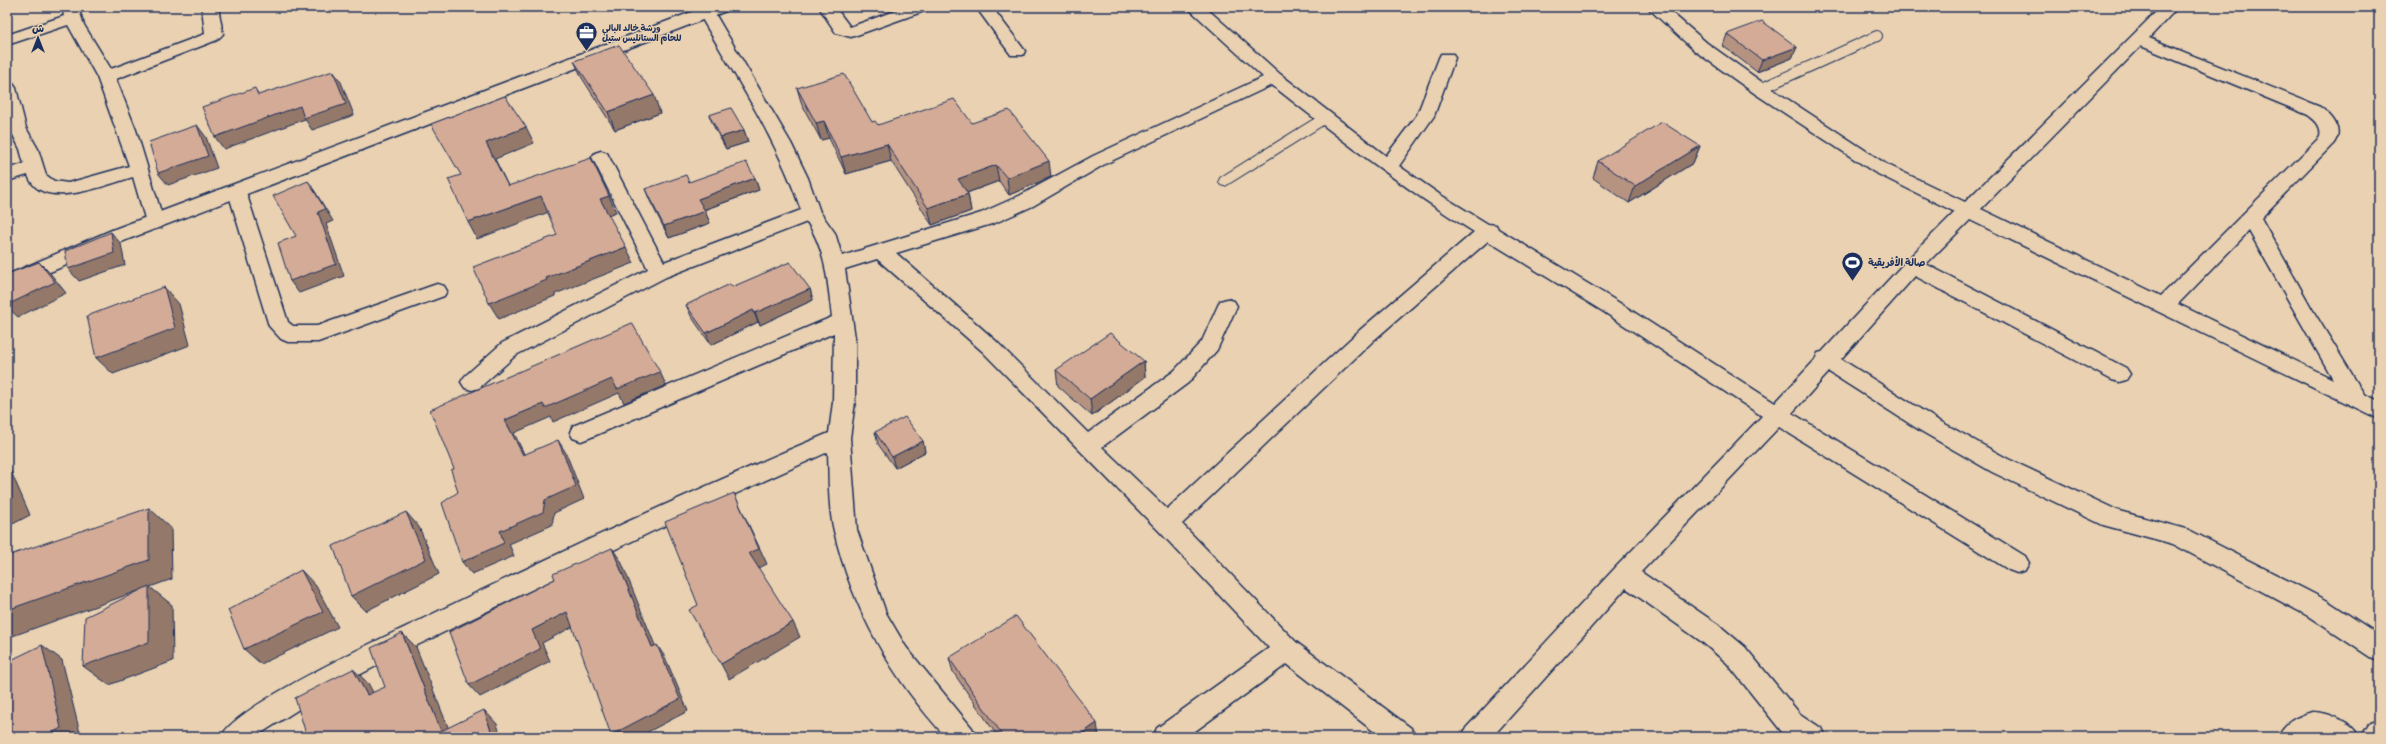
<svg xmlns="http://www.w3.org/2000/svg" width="2386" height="744" font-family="Pangolin,'Playpen Sans Arabic',sans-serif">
<rect width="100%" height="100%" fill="#e9d1b1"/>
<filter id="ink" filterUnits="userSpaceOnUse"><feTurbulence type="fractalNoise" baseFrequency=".025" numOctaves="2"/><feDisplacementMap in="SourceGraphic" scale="8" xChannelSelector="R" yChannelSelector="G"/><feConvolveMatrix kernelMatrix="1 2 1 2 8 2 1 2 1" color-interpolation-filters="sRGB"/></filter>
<g filter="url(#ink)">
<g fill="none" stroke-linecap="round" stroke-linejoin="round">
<defs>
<path id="lane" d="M1760,89L1877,36
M1224,181L1325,118"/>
<path id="street" d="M62,7H78L84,25L111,69L205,34L202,7H218L223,34L217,40L116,79L136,130L164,222L162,227L155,229L148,227L146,222L133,177C108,184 40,213 28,175L7,181V169L24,164L20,149L7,123V83L13,84L16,88L26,128L38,149L46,175L54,181L68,183L129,166L97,77L68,25L7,45V35L64,16Z
M706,7L712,9L714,12L791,143L808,178L820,212L835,233L842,256L981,213L1019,196L1093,156L1263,77L1187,7H1205L1280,74L1386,156L1417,115L1439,58L1441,54H1453L1455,58L1434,116L1399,166L1439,194L1488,224L1496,225L1498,229L1618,302L1775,403L1815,360L1818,353L1822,352L1906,261L1955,212L1874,172L1754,93L1695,51L1647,7H1665L1707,43L1766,85L1886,164L1965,202L2161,7H2178L2149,38L2320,107C2332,116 2344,128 2334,143L2261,218L2312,309L2364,394L2379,401V419L1970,220L1926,264L2126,368L2130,374L2126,380L2119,382L2112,380L1915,276L1841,359L1936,419L2008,459L2119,511L2189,530L2326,600L2379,635V660L2370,657L2308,616L2173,544L2103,525L1992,472L1921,431L1829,372L1792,413L2025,556L2029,563L2025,570L2017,573L2009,570L1779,427L1641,572L1720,626L1745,647L1800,714L1821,728L1825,737H1790L1782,732L1727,663L1702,642L1626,588L1492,737H1462L1466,728L1616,567L1762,416L1604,312L1488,241L1374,340L1182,524L1296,642L1411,728L1415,737H1381L1287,664L1187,737H1153L1157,728L1269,648L1159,531L982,351L877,259L845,269L855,338V402L850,438L857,530L886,613L906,647L972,728L976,737H946C892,679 852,608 834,531C828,506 829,478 828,452L651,532L403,652L321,695L255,737H221C235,706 378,640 414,623C551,556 689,492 829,433L833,402L834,333L589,438L581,441L573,438L570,432L573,426L832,317C828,284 826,250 807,222L666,277L516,355L479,388L472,390L465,388L461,382L465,376L502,343L648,269L592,157L595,153L601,151L607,153L664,262L801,210C777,139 735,76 698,12L700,9ZM2141,46L2308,115C2316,121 2322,126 2320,137L2161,296L1981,209ZM1272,85C1338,137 1403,188 1474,232L1360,330L1167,509L1102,447L1188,383L1217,350L1237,306L1234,301L1227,299L1220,301L1202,341L1174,371L1088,433L996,341L896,253L995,223L1033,206L1105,164ZM2249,231L2333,379L2178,304Z
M819,7H835L850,27L906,7H929L927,10L857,35L851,37L836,33Z
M976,7H992L1025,51L1023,55H1011Z
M237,186L244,188L246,192L288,322L293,326H317L437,284L444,286L447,291L444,296L318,342H288L281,339L269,326L228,192L230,188Z
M2312,712C2329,712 2352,722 2359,737H2278C2284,722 2297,717 2312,712Z
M2379,720V737H2361L2370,723Z"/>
<path id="secondary" d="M705,7H728L726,11L126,240L7,290V275L112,230Z"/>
</defs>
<use href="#lane" stroke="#1b2f5e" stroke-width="12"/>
<use href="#street" stroke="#1b2f5e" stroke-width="3"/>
<use href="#secondary" stroke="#1b2f5e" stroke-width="3"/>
<use href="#lane" stroke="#e9d1b1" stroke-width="10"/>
<use href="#street" fill="#e9d1b1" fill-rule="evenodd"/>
<use href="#secondary" fill="#e9d1b1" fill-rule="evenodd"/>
</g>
<path fill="#b69381" stroke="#1b2f5e" d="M1727,34L1797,47L1792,58L1757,72L1723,46Z
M574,61L660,113L615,130L582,78Z
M797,88L872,122L878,125L972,123L1051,177L1009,195L999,181L967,193L968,194L971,211L932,225L891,161L846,174L829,138L821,140L802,105Z
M709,115L744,130L748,142L726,149L714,127Z
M1700,146L1693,163L1629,203L1593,178L1598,161Z
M755,178L759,190L704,210L710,223L669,238L650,201L645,189L689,182Z
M810,289L813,300L760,325L758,322L711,345L691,316L686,305Z
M1144,361L1145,377L1092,416L1058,386L1056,370Z
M875,432L923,441L925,452L895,468L878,444Z
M949,658L1099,737H998L953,672Z"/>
<path fill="#947869" stroke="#1b2f5e" d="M1797,47L1792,58L1757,72L1762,60Z
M333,71L341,82L354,115L312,130L305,119L224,149L215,137Z
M654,95L660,113L615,130L608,112Z
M824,121L829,138L821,140L816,123Z
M197,125L206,137L217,168L168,185L158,173Z
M526,127L534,143L495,159L516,202L508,186L486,143Z
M744,130L748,142L726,149L721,137Z
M887,144L891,161L846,174L841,157Z
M1700,146L1693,163L1629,203L1635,186Z
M1049,161L1051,177L1009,195L1007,178Z
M996,165L999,181L961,195L958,179Z
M755,178L759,190L703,210L698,199Z
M308,181L316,193L333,221L326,224L344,276L299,293L290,281L318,212Z
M968,194L971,211L932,225L928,208Z
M541,196L549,212L477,239L468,222Z
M609,196L616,212L608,215L600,199Z
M705,211L710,223L669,238L664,226Z
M111,232L121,244L125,265L79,281L68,269Z
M626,247L634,263L555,294V296L499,319L489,303L546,278Z
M39,262L50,273L66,293L18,317L7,307V305Z
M164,287L179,304L190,345L113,374L96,358Z
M810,289L813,300L760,325L755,313Z
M753,310L758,322L711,345L706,333Z
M1144,361L1145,377L1092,416L1090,399Z
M660,372L666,385L624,403L619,393L553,422L551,417L514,433L531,468L523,455L505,420L543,404L612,379Z
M558,440L566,453L584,499L554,513L552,525L509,544L514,556L472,574L462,562L500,531L545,500Z
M923,441L925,452L895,468L892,457Z
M7,466L9,467L30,515L7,527Z
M734,493L767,564L757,569L749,553Z
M149,508L171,528L172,579L150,587L172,605L173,661L109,685L83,666L149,587L7,638V610Z
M406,512L419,527L439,574L366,611L351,596Z
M612,548L621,561L661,660L652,647Z
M301,570L316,586L338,627L261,664L244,649Z
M567,612L576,625L542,643L550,661L480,697L469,685L532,630Z
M793,622L800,637L729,679L721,664Z
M402,633L416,647L452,737L441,731Z
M42,645L62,660L81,737H44Z
M657,645L665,657L688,711L638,737H613L611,735Z
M353,669L368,683L382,709L367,695Z
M484,710L497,724L501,737H493Z
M1097,723L1099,737H1077Z"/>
<path fill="#d4ab96" stroke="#1b2f5e" d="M1762,21L1797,47L1762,60L1727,34Z
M619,45L654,95L608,112L574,61Z
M333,71L346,104L304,118L300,106L215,137L202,107L255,88L258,95Z
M844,74L872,122L875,121L878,125L954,99L972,123L1009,110L1049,161L1007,178L996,165L958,179L968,194L928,208L887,144L841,157L824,121L816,123L797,88Z
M505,96L526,127L486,143L508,186L591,158L609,196L600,199L626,247L546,278L547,280L489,303L473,267L557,235L541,196L468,222L448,179L461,175L431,124Z
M731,108L744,130L721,137L709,115Z
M1662,122L1700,146L1635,186L1598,161Z
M197,125L208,156L158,173L149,142Z
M746,162L755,178L698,199L705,211L664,226L645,189L686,175L689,182Z
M308,181L325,209L318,212L336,264L290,281L278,243L296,236L273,196Z
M111,232L114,253L68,269L65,251Z
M39,262L55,282L7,305V274Z
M790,262L810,289L755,313L753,310L706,333L686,305L730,284L732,287Z
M164,287L175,328L96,358L87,316Z
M632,323L660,372L617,389L612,379L545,408L543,404L505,420L523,455L558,440L576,486L545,500L543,512L500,531L504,543L462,562L442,503L458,492L451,470L454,469L430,410Z
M1110,333L1144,361L1090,399L1056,370Z
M905,417L923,441L892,457L875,432Z
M7,491L11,500L7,502Z
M734,493L759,549L749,553L793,622L721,664L689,610L698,605L665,522Z
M149,508V560L7,610V556Z
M406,512L426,559L351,596L333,546Z
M612,548L652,647L657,645L680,699L611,735L567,612L532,630L540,649L469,685L449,632L555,579L553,574Z
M301,570L323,612L244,649L228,610Z
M149,586V642L83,666L85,617Z
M1016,616L1097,723L1077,737H1004L949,658Z
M402,633L441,731L484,710L493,737H307L295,698L353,669L367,695L385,687L371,648Z
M42,645L61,728L44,737H7V662Z"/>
</g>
<defs>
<symbol id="office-pin" viewBox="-11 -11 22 30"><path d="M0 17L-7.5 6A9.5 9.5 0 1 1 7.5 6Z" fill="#1b2f5e" stroke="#e9d1b1"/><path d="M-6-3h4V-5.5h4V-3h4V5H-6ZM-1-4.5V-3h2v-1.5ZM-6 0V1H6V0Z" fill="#fff"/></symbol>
<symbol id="stadium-pin" viewBox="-11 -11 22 30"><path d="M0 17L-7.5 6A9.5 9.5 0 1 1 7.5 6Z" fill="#1b2f5e" stroke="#e9d1b1"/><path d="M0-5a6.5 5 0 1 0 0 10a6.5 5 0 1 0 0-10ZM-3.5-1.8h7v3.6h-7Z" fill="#fff"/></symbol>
</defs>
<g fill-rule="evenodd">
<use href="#office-pin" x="574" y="20" width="25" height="34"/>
<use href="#stadium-pin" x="1840" y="250" width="25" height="34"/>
</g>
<g text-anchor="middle" stroke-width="3" stroke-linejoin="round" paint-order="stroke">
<g font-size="9" font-weight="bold" fill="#1b2f5e" stroke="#e9d1b1" text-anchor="start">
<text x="602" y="31">ورشة خالد البالي<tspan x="602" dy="10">للحام الستانليس ستيل</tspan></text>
</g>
<g font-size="10" font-weight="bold" fill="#1b2f5e" stroke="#e9d1b1" text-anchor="start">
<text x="1868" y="266">صالة الأفريقية</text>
</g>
</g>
<rect width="2386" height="744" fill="none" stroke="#e9d1b1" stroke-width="24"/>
<rect x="12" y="12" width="2362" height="720" fill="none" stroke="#1b2f5e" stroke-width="1.5" filter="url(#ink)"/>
<g transform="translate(38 38)" stroke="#e9d1b1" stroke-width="3" paint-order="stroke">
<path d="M0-3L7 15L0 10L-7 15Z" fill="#1b2f5e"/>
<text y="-6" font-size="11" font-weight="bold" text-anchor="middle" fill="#1b2f5e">ش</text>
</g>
</svg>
